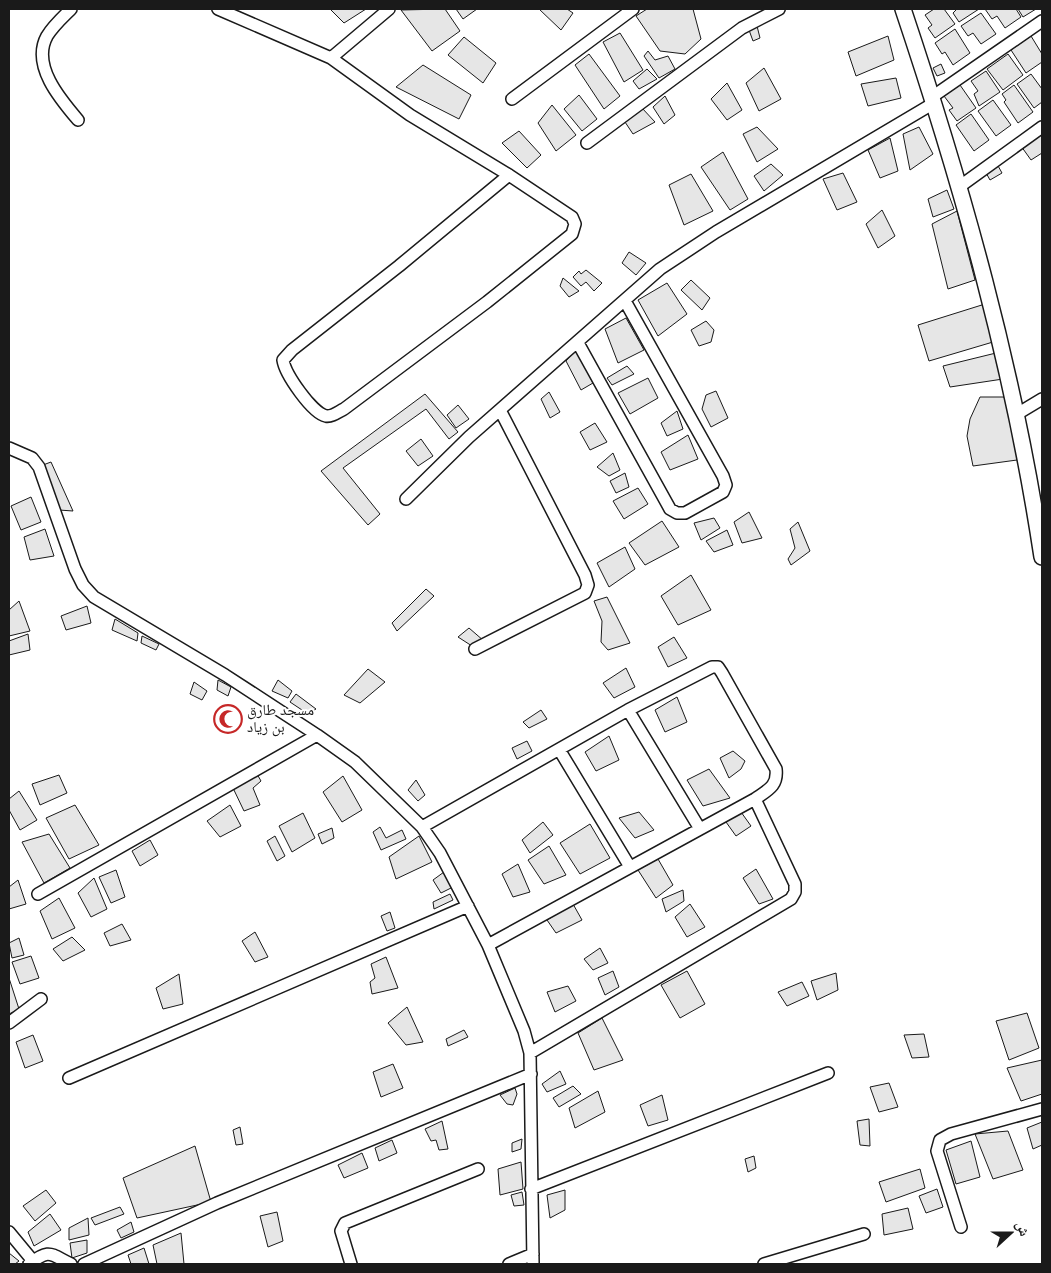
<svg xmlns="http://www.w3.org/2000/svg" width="1051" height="1273" font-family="'Varela Round','Noto Naskh Arabic',sans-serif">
<rect width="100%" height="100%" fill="#fff"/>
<path fill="#e6e6e6" stroke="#1a1a1a" d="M330,9H366L344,23Z
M445,9L460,31L432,51L401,10Z
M456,9H477L463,19Z
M539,9H567L573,13L561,30Z
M647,9H693L701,39L685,54L660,51L636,16Z
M934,9H944L955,24L935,38L928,28L932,25L925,15Z
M957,9H979L959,22L953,13Z
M985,9H1016L1021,17L1005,28L997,16L992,19Z
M1018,9H1036L1023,17Z
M981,13L996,34L981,44L973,33L968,36L961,26Z
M757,26L760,38L753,41L749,30Z
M955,29L970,53L953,65L945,52L942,54L935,43Z
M620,33L643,70L624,82L603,42Z
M888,36L894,60L856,76L848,52Z
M1031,36L1042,54V62L1026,73L1011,50Z
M464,37L496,63L483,83L448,55Z
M648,51L655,60L668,56L675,69L659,78L644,56Z
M589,54L620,96L604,109L575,65Z
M1008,54L1023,75L1003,90L987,69Z
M941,64L945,73L937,76L933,68Z
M423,65L471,95L459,119L396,87Z
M764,68L781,99L759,111L746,83Z
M647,69L657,79L639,89L633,81Z
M986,71L1000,92L979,106L974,94L978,91L971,81Z
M1031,74L1042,89V102L1034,108L1017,84Z
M896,78L901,98L868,106L861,84Z
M727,83L742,110L727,120L711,99Z
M960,85L976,108L957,121L949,110L953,108L944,96Z
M1014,85L1033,112L1018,123L1004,102L1006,100L1002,94Z
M579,95L597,119L582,131L564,109Z
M665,96L675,115L664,124L653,107Z
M993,100L1011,125L996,136L978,111Z
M552,105L576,135L556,151L538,123Z
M642,108L655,122L633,134L625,122Z
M971,114L989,140L974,151L956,125Z
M757,127L778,149L757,162L743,134Z
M919,127L933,154L910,170L903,134Z
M519,131L541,155L527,168L502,143Z
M1042,132V153L1031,160L1021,146Z
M890,138L898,171L880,178L868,150Z
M723,152L748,199L730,210L701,167Z
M771,164L783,175L764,191L754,176Z
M997,164L1002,173L990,180L985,171Z
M843,173L857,202L837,210L823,179Z
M691,174L713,211L684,225L669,185Z
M947,190L954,209L933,217L928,199Z
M882,210L895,236L878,248L866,224Z
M957,211L975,280L948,289L932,224Z
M629,252L646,263L636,275L622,263Z
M586,270L602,283L594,291L586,282L581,286L573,277L579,271L581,274Z
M563,278L579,291L569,297L560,286Z
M691,280L710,298L702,310L681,290Z
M667,283L687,314L658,336L638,300Z
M985,304L993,342L929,361L918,325Z
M626,318L644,350L618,363L605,329Z
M706,321L714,330L711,342L699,346L691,330Z
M576,349L593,383L581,390L566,361Z
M996,353L1003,379L950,387L943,366Z
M627,366L634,374L612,385L607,378Z
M648,378L658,398L630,414L618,393Z
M716,391L728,418L711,427L702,409L706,395Z
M549,392L560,412L550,418L541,399Z
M425,394L458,432L449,439L426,409L343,468L380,514L368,525L321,471Z
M980,397H1004L1014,430L1017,460L973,466L967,436L970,419Z
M458,405L469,419L456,428L447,415Z
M677,411L683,429L667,436L661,423Z
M595,423L607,442L590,450L580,432Z
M688,435L698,459L670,470L661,452Z
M421,439L433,456L418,466L406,451Z
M613,453L620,470L609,476L597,467Z
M51,462L73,511L59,510L43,465Z
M625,473L629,487L616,493L610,481Z
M638,488L648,504L624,519L613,501Z
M31,497L41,522L21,530L11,506Z
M749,512L762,538L742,543L734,522Z
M714,518L720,528L701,540L694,523Z
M662,521L679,547L645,565L629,543Z
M798,522L810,551L791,565L788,559L795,548L790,529Z
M45,529L54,556L30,560L24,537Z
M727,530L733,545L714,552L706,541Z
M625,547L635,569L609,587L597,563Z
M691,575L711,610L678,625L661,596Z
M426,589L434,596L397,631L392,623Z
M607,597L630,643L608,650L601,642L602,621L594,601Z
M19,601L30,631L9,636V610Z
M87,606L91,623L66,630L61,616Z
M115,619L138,633L137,641L112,630Z
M469,628L484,641L472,646L458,637Z
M28,634L30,650L9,655V641Z
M142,636L159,644L156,650L141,643Z
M674,637L687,658L668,667L658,647Z
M626,668L635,687L614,698L603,683Z
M368,669L385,682L360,703L344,695Z
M218,680L231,687L228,696L217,690Z
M278,680L292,691L288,698L272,691Z
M194,682L207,691L202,700L190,694Z
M296,694L316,709L308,714L290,702Z
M677,697L687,722L665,732L655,710Z
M541,710L547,719L529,728L523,722Z
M609,736L619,760L596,771L585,752Z
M527,741L532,751L517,759L512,748Z
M733,751L745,761L741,769L729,778L720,758Z
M709,769L730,798L703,806L687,780Z
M257,774L261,781L253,788L260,805L244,811L233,788Z
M59,775L67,793L40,805L32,784Z
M343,776L362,810L342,822L323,792Z
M416,780L425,795L418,801L408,790Z
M19,791L37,820L20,830L9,810V799Z
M75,805L99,845L69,859L46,818Z
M230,805L241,826L220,837L207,821Z
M639,812L654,830L635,838L619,818Z
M741,812L751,826L736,836L726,822Z
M303,813L315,838L292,852L279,826Z
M543,822L553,835L530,853L522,840Z
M590,824L610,858L580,874L560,843Z
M380,827L386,838L402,830L406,839L381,850L373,832Z
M332,828L334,838L322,844L318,834Z
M49,834L70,868L44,883L22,842Z
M275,836L285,856L277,861L267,841Z
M419,836L432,862L396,879L389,857Z
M150,840L158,855L140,866L132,851Z
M549,846L566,875L544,884L528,860Z
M658,859L673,885L656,898L638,870Z
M518,864L530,892L513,897L502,874Z
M756,869L773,899L759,904L743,878Z
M116,870L125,897L111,903L99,877Z
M444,872L453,887L441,893L433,880Z
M94,878L107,909L91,917L78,893Z
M18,880L26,904L9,909V887Z
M683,890L684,901L666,912L662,899Z
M450,894L453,900L434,909L433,902Z
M59,898L75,928L52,939L40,911Z
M573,904L582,920L556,933L547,920Z
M690,904L705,927L687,937L675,917Z
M390,912L395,928L387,931L381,916Z
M122,924L131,940L110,946L104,933Z
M255,932L268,957L255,962L242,941Z
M72,937L85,950L63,961L53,949Z
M19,938L24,955L12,958L9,943Z
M600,948L608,963L593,970L584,959Z
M31,956L39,978L20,984L12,962Z
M386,957L398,988L372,994L370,982L375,978L371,964Z
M613,971L619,987L605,995L598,978Z
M687,971L705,1004L680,1018L661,985Z
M836,973L838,990L817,1000L811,981Z
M179,974L183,1004L163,1009L156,988Z
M9,978L19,1009L9,1014Z
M802,982L809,996L787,1006L778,992Z
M568,986L576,1001L555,1012L547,992Z
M407,1007L423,1042L406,1045L388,1023Z
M1027,1013L1039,1048L1009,1060L996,1021Z
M602,1018L623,1060L594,1070L578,1033Z
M464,1030L468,1037L448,1046L446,1039Z
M924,1034L929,1057L912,1058L904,1035Z
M33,1035L43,1061L25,1068L16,1042Z
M1042,1060V1094L1021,1101L1007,1068Z
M393,1064L403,1088L381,1097L373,1072Z
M560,1071L566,1084L547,1092L542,1084Z
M889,1083L898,1107L879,1112L870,1087Z
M573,1086L581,1094L559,1107L553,1098Z
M515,1088L517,1094L513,1105L507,1104L500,1095Z
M598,1091L605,1112L575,1128L569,1108Z
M662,1095L668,1120L648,1126L640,1105Z
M869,1119L870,1146L860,1145L857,1121Z
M442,1121L448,1149L439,1150L436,1140L431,1141L425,1129Z
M1042,1122V1145L1033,1149L1027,1128Z
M240,1127L243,1144L236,1145L233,1130Z
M1008,1131L1023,1170L993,1179L975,1134Z
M522,1139L521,1149L512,1152V1143Z
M392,1140L397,1153L379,1161L375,1148Z
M971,1141L980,1177L956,1184L946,1150Z
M195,1146L211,1202L137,1218L123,1178Z
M362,1153L368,1168L344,1178L338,1165Z
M754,1156L756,1168L748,1172L745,1159Z
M521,1162L523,1189L500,1195L498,1169Z
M920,1169L925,1188L886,1202L879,1182Z
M937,1189L943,1207L926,1213L919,1196Z
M46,1190L56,1203L35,1221L23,1206Z
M565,1190V1210L550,1218L547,1195Z
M522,1192L524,1205L514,1206L511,1195Z
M120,1207L124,1214L95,1225L91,1218Z
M908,1208L913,1229L884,1235L882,1214Z
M277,1212L283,1241L268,1247L260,1216Z
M50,1214L61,1230L34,1246L28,1232Z
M88,1218L89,1235L69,1240V1228Z
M131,1222L134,1232L121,1238L117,1230Z
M181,1233L184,1264H157L153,1245Z
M87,1240V1253L72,1258L70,1243Z
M144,1248L149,1264H131L128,1255Z
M9,1253L19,1261L15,1264H9Z"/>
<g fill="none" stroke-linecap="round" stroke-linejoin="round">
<defs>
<path id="street" d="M71,9C63,17 53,26 47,36C31,65 60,99 78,120
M218,9L331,58L410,115L509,175L572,217L575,224L572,234L487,302L344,409C338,412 332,417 326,416C312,413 285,374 283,360L292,350L399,266L509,175
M331,58L389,9
M932,97L1042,21
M512,99L633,9
M587,143L742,28L779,9
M959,187L1042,127
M578,343L670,509L677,513H685L723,492L726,485L723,476L625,301
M1017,414L1042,399
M9,448L32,458L39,467L75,569L83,585L94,597L225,675L317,735L355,762L422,827L440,853L488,945L524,1031L530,1053L533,1264
M406,499L469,437L660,269L716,232L934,103
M475,649L585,593L588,585L585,575L500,410
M628,710L700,829
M560,751L630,867
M422,827L628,710L712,667H718L722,673L776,769C778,786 768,790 755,799L488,945
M38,894L317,735
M9,1023L41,999
M530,1053L791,899L795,892V884L755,799
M69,1078L468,906
M531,1189L828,1073
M961,1227L937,1151L940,1140L951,1134L1042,1109
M9,1232L33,1261
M29,1264C50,1248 50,1254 71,1264
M84,1264L217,1203L531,1074
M351,1264L341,1231L345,1223L478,1169
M509,1264L533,1254
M764,1264L864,1234"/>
<path id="secondary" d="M903,9C963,188 1014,370 1042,557"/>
</defs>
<use href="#street" stroke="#1a1a1a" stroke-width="14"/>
<use href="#secondary" stroke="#1a1a1a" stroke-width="18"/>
<use href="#street" stroke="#fff" stroke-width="11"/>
<use href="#secondary" stroke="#fff" stroke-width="15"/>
</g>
<defs>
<symbol id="mosque-ring" viewBox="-11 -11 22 22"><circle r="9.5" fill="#fff" stroke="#c62828" stroke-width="1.5"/><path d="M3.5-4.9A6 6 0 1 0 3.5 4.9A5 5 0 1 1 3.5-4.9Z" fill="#c62828"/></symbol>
</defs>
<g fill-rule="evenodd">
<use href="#mosque-ring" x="212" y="703" width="32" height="32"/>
</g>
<g text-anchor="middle" stroke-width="4" stroke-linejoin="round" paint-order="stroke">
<g font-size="15" fill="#1a1a1a" stroke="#fff" text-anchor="start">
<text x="247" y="715">مسجد طارق<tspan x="247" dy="17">بن زياد</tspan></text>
</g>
</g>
<rect width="1051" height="1273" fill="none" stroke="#1a1a1a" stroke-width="20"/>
<g transform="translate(1011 1233) rotate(69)" stroke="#ffffff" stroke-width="4" paint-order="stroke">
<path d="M0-4L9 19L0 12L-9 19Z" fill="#1a1a1a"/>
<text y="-8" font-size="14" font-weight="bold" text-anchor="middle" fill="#1a1a1a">ش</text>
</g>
</svg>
